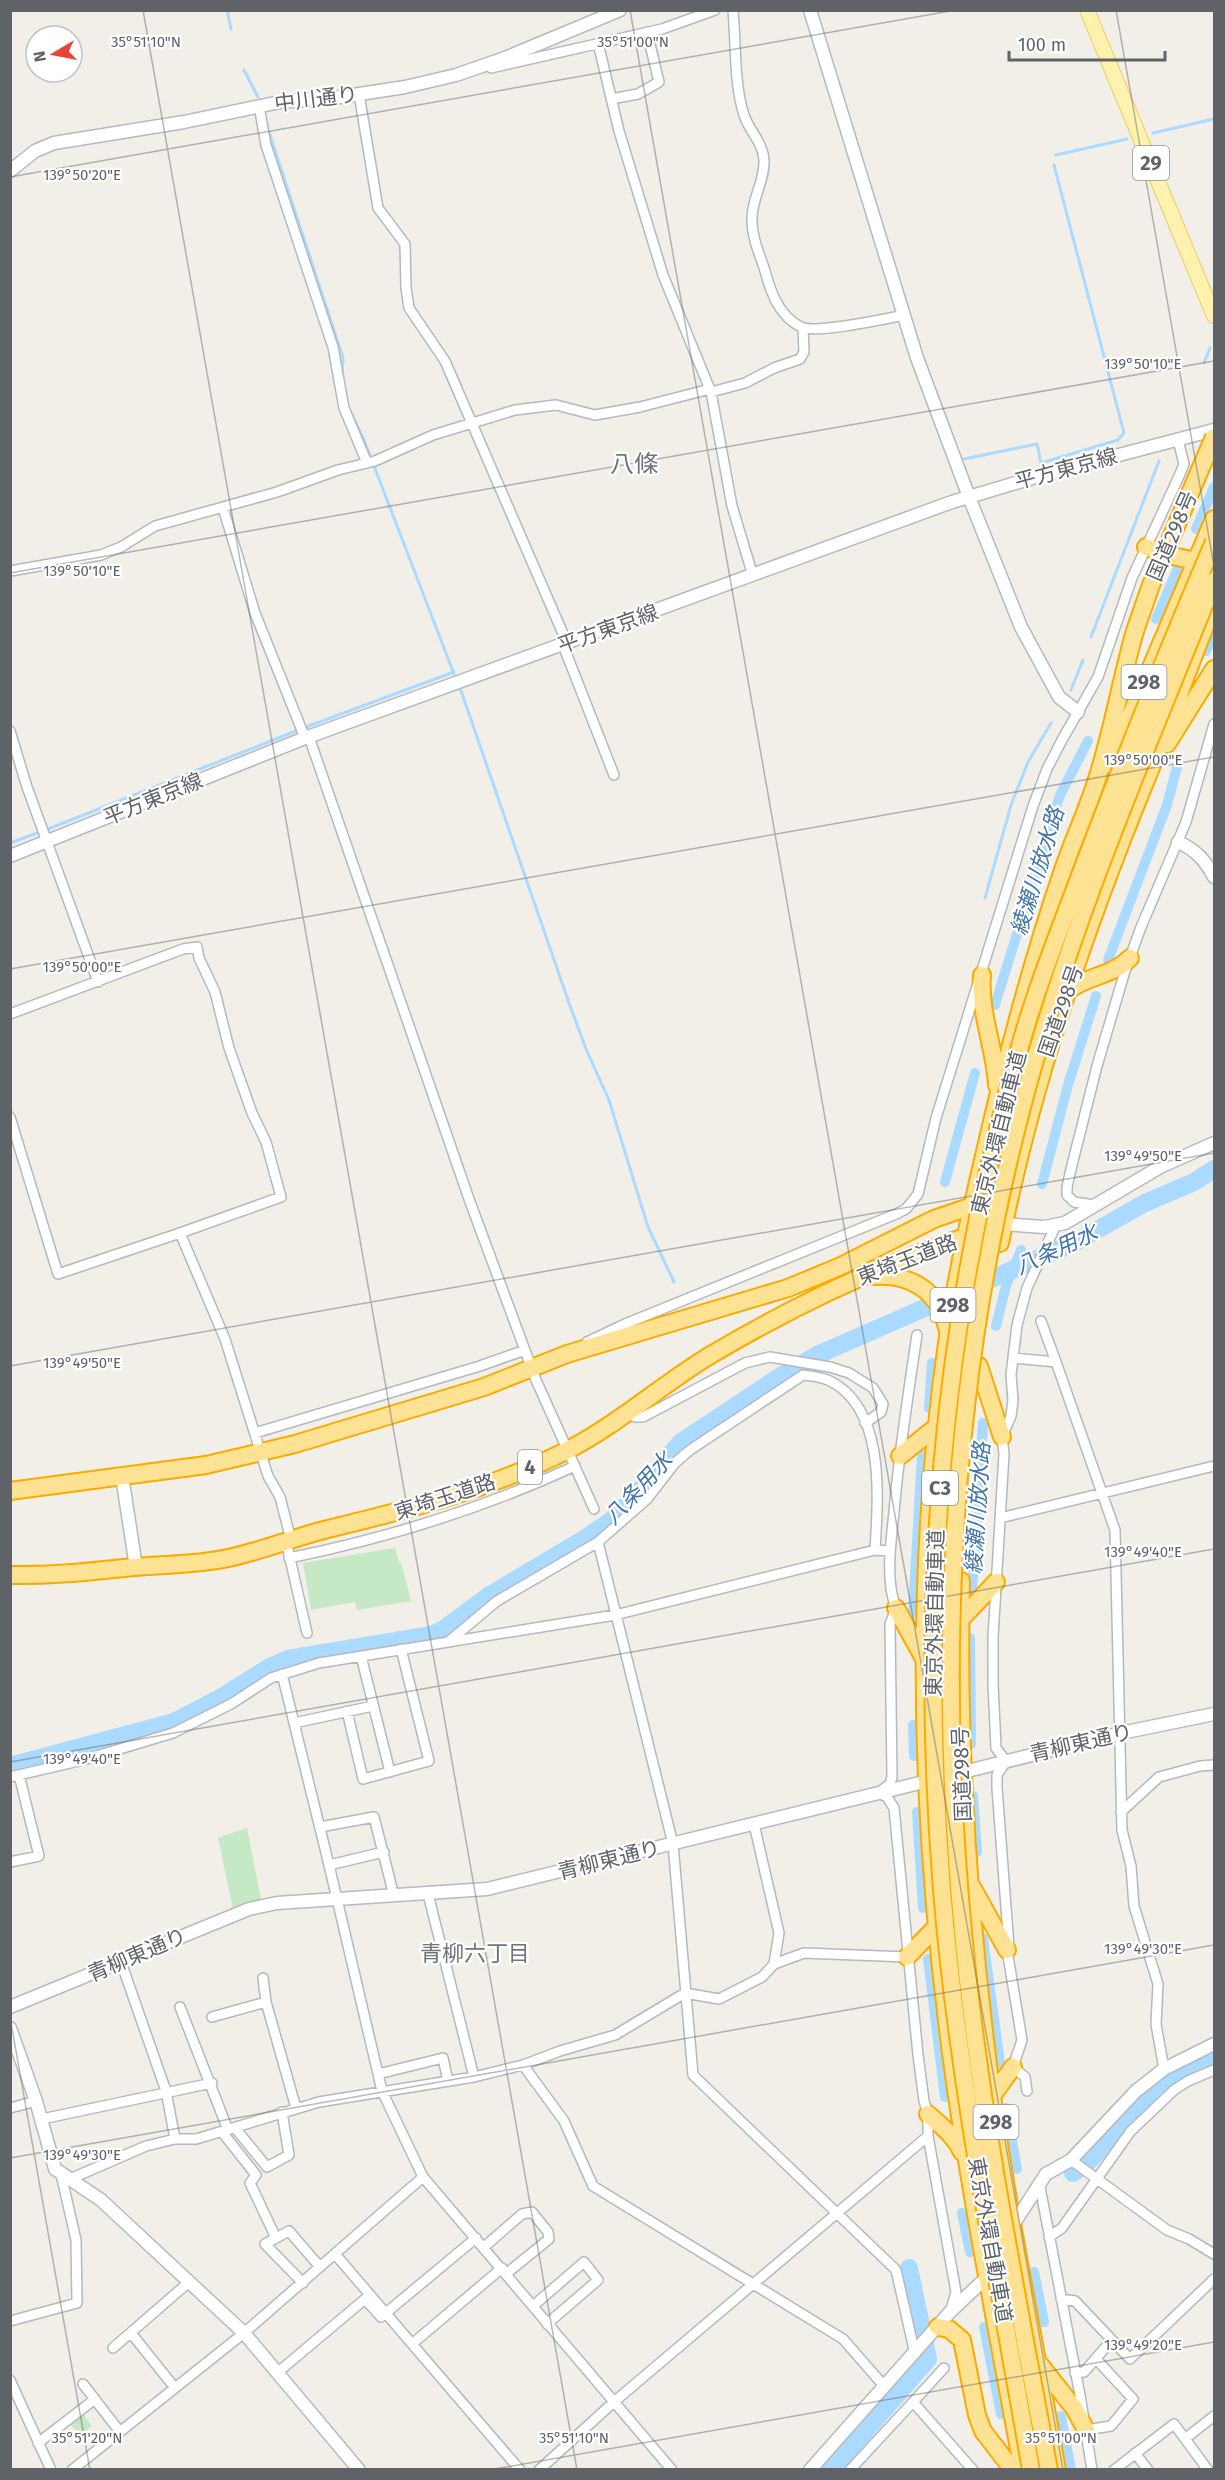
<svg xmlns="http://www.w3.org/2000/svg" width="1225" height="2480" font-family="'Fira Sans','Noto Sans JP',sans-serif">
<rect width="100%" height="100%" fill="#f1efe8"/>
<path fill="#c5e8c5" d="M395,1548L399,1562H401L411,1601L357,1610L355,1602L311,1610L303,1563Z
M247,1828L261,1899L233,1909L218,1838Z
M82,2413L92,2426L80,2435L70,2424Z"/>
<g fill="none" stroke-linecap="round" stroke-linejoin="round">
<path stroke="#aadaff" stroke-width="3" d="M227,10L231,29
M244,70L258,97
M269,132L343,358L342,376
M1153,133L1214,119
M1056,155L1127,139
M1204,363L1210,348
M350,411L364,440L454,674
M964,459L1037,444L1041,463L1118,440L1124,433L1054,165
M1091,637L1159,461
M460,688L569,1003L586,1049L609,1100L648,1227L674,1282
M1071,690L1083,660
M306,727L454,672
M48,829L296,731
M10,843L40,832
M985,898L1011,805L1028,762L1051,723"/>
<path stroke="#aadaff" stroke-width="10" d="M1196,529L1214,487
M1156,619L1178,568
M1206,651L1214,631
M1108,960L1167,805L1177,767
M995,1005L1060,795L1088,741
M945,1182L975,1073
M1042,1184L1068,1085L1096,996
M996,1326L1006,1286L1021,1250
M929,1408L932,1363
M972,1592L983,1423
M913,1612L922,1455
M970,1638L971,1744
M913,1725L914,1756
M973,1796L977,1852
M917,1812L923,1908
M983,1938L1000,2063
M928,1959L945,2097
M1006,2108L1017,2169
M962,2213L970,2252
M1034,2272L1044,2322
M984,2327L1001,2414
M1061,2416L1071,2470"/>
<path stroke="#aadaff" stroke-width="18" d="M10,1766L174,1722L222,1697L268,1668L288,1659L432,1635L444,1629L490,1595L586,1538L612,1520L638,1493L681,1442L784,1374L817,1355L1076,1242L1145,1203L1194,1182L1214,1169
M1073,2173L1090,2160L1156,2086L1214,2056
M831,2470L928,2359L909,2268"/>
<defs>
<path id="street" d="M733,10C736,42 734,85 744,115C749,131 763,142 764,160C765,181 752,198 752,218C751,236 760,255 765,271C771,293 779,316 801,327C816,334 885,319 905,315
M598,43L619,131L663,275L711,392L732,506L753,576
M491,68L662,29L715,10
M359,94L378,208L405,244L406,288L409,308L445,361L567,643
M611,99L638,94L659,82L647,32
M259,106L266,145L333,347L344,408L367,463
M711,392L745,383L774,368L800,359L804,352L803,328
M223,508L255,613L305,738
M10,571L101,555L121,547L155,526L277,492L338,470L375,461L433,435L515,410L556,405L595,415L640,407L710,389
M563,645L614,775
M10,731L27,787L98,982
M309,737L469,1199L536,1380L594,1509
M10,1014L183,949L197,947L199,958L215,992L229,1048L252,1113L266,1142L281,1197L180,1233L58,1274L10,1117
M1094,1205L1074,1202L1067,1195V1187L1072,1165L1097,1066L1125,971L1141,927L1186,822L1214,724
M180,1233L225,1339L268,1476L280,1497L291,1540
M1041,1321L1056,1362
M917,1335C908,1394 899,1453 894,1512C891,1542 885,1580 896,1608L890,1624L892,1777L890,1784L878,1793L887,1797L894,1808L918,2055L924,2101L928,2114V2136L956,2292L951,2310
M587,1342L625,1324L896,1214L906,1209L918,1194L936,1118L1033,806L1047,769L1062,740L1098,677L1132,578L1180,474L1184,464L1178,440
M1013,1358L1056,1362L1115,1530L1122,1830L1131,1866L1134,1906L1158,1984L1156,2024L1164,2069
M627,1413L635,1417H643L745,1363L770,1357L830,1367L849,1373L873,1388L883,1404L881,1412L865,1423
M255,1433L480,1366L525,1350
M1000,1518L1214,1466
M286,1541L307,1633
M598,1542L673,1844L693,2075L896,2270L915,2354
M289,1558C388,1538 484,1508 575,1466
M448,1642L497,1601L598,1542L647,1499L675,1463L690,1450L803,1375C812,1376 822,1377 830,1381C886,1409 878,1498 875,1550
M361,1656L390,1772
M282,1674L329,1865L382,2091L423,2177L672,2470
M347,1711L363,1779L429,1761L401,1649
M294,1723L373,1706
M10,1777L83,1760L173,1733L231,1704L271,1678L319,1663L615,1615L875,1550L889,1551
M1121,1812L1159,1777L1200,1766L1214,1765
M754,1824L779,1933L774,1964
M320,1827L374,1817L394,1896
M10,1862L39,1856L19,1775
M329,1865L384,1852
M428,1894L474,2077
M121,1962L166,2091L175,2139H196L319,2102L474,2077L523,2065L560,2051L615,2035L685,1993L719,1999L762,1977L774,1964L804,1953L907,1957
M263,1978L266,2002L296,2108
M180,2007L228,2130
M212,2017L266,2002
M523,2065L564,2121L593,2186L843,2339L885,2387
M378,2074L443,2058L448,2081
M1027,2091L1025,2077L1013,2067L1022,2040L1007,1950L1009,1947L997,1788V1775L1006,1761L996,1748L993,1684V1637L1004,1454L1002,1437L1011,1416L1013,1400L1011,1375L1017,1325L1027,1288L1055,1227
M10,2108L36,2101
M42,2119L212,2083
M235,2128L267,2167L289,2155L282,2112
M222,2132L256,2175L250,2183L276,2238
M1071,2160L1167,2230L1189,2239L1214,2254
M70,2179L146,2146L175,2139
M1039,2182L1080,2395L1092,2470
M1049,2237L1062,2228L1130,2132L1174,2090L1188,2081L1214,2070
M484,2247L522,2214L532,2212L548,2232L549,2239L507,2273
M335,2254L520,2470
M303,2283L265,2244L289,2231L320,2267
M1061,2299L1075,2301L1130,2359L1214,2279
M533,2306L584,2262L598,2280L547,2324
M10,2321L77,2303L76,2240L61,2174
M131,2333L175,2388
M412,2344L502,2268
M113,2348L189,2282
M277,2373L365,2299L381,2317L476,2238
M1075,2373L1084,2372L1111,2341
M10,2380L51,2470
M83,2384L120,2432
M913,2402L944,2368
M1086,2430L1111,2426L1133,2399L1096,2359
M1186,2438L1214,2416
M38,2443L95,2399
M1135,2453L1148,2470
M72,2470L244,2333L423,2177
M539,2470L615,2401L928,2136
M850,2470L913,2402L973,2470
M1114,2470L1174,2424L1208,2470"/>
<path id="secondary" d="M810,10L917,358L969,497L1021,627L1059,697L1078,712
M10,171L35,151L54,143L184,122L280,102L340,97L405,87L456,75L505,58L620,10
M1178,842C1196,850 1205,860 1214,877
M10,856L305,738L952,502L1039,476L1214,430
M1003,1224L1044,1227L1065,1223L1160,1167L1214,1143
M122,1476L136,1567
M955,1774L1121,1733L1214,1714
M10,2007L249,1909L277,1903L487,1889L932,1780
M10,2028L36,2101L55,2169L101,2200L244,2333L359,2470
M1011,2228L1046,2174L1071,2160L1136,2091L1164,2069L1214,2044
M810,2470L950,2312L987,2277L990,2271"/>
<path id="primary" d="M1087,10L1214,316"/>
<path id="highway" d="M1146,547L1177,557L1196,561
M1167,744L1214,669
M1110,764L1214,519
M982,975C979,1013 995,1048 997,1085
M1069,990C1088,975 1111,977 1130,958
M1000,1243C1032,1082 1086,926 1148,775C1171,719 1190,661 1214,605
M874,1276C910,1274 939,1290 947,1328
M979,1366L1002,1437
M900,1456L936,1427
M10,1491L206,1465L295,1444L484,1387L567,1354L788,1288L841,1266L934,1219L972,1206L1003,1224
M10,1575C53,1576 93,1571 135,1567C167,1564 197,1565 228,1558C262,1551 295,1537 328,1529C410,1509 490,1489 566,1451C617,1425 660,1386 709,1356C793,1306 881,1264 974,1234
M961,1581C957,1753 969,1924 992,2095C1009,2221 1035,2345 1057,2470
M896,1608L923,1657
M960,1620L996,1582
M972,1887L1007,1950
M907,1957L937,1926
M992,2096L1013,2067
M928,2114C941,2126 955,2136 962,2152
M938,2327L949,2329L962,2340L977,2415L983,2431L1013,2470
M1041,2366L1074,2408L1086,2430
M1021,2460C998,2334 973,2208 955,2082C920,1834 912,1583 948,1336C957,1271 972,1207 987,1143C1008,1052 1032,961 1062,873C1073,840 1088,809 1098,776C1113,729 1121,679 1135,631"/>
</defs>
<use href="#street" stroke="#b5b8bc" stroke-width="12"/>
<use href="#secondary" stroke="#b6babf" stroke-width="15"/>
<use href="#primary" stroke="#f2c960" stroke-width="16"/>
<use href="#highway" stroke="#f9ab00" stroke-width="20"/>
<use href="#street" stroke="#fff" stroke-width="9"/>
<use href="#secondary" stroke="#fff" stroke-width="12"/>
<use href="#primary" stroke="#fff2af" stroke-width="14"/>
<use href="#highway" stroke="#fde293" stroke-width="16"/>
<defs>
<path id="highway-bridge" d="M1135,631L1151,585L1214,437
M1031,2470C998,2277 958,2085 942,1890C919,1602 940,1321 1021,1043C1038,983 1062,924 1084,865C1125,757 1168,649 1214,542
M1049,2470C1016,2291 980,2113 963,1932C937,1657 951,1379 1021,1111C1068,929 1144,755 1214,581"/>
</defs>
<use href="#highway-bridge" stroke="#f9ab00" stroke-width="20" stroke-linecap="butt"/>
<use href="#highway-bridge" stroke="#fde293" stroke-width="16"/>
</g>
<path fill="none" stroke="#5f6368" stroke-width="1.5" stroke-opacity="0.45" d="M143,10L577,2470M630,10L1063,2470M1116,10L1214,566M10,177L956,10M10,573L1214,361M10,969L1214,757M10,1366L1214,1153M10,1762L1214,1549M10,2017L90,2470M10,2158L1214,1945M489,2470L1214,2342"/>
<g text-anchor="middle" stroke-width="4.5" stroke-linejoin="round" paint-order="stroke">
<g fill="#fff" stroke="#8f9295" stroke-width="1.5">
<rect x="1133" y="146" width="36" height="34" rx="4.5"/>
<rect x="1121.5" y="665" width="45" height="34" rx="4.5"/>
<rect x="930.5" y="1288" width="45" height="34" rx="4.5"/>
<rect x="518" y="1450" width="24" height="34" rx="4.5"/>
<rect x="922" y="1471" width="36" height="34" rx="4.5"/>
<rect x="973.5" y="2105" width="45" height="34" rx="4.5"/>
</g>
<g font-size="20" font-weight="bold" fill="#5f6368">
<text x="1151" y="170">29</text>
<text x="1144" y="689">298</text>
<text x="953" y="1312">298</text>
<text x="530" y="1474">4</text>
<text x="940" y="1495">C3</text>
<text x="996" y="2129">298</text>
</g>
<g font-size="21" fill="#5f6368" stroke="#fff">
<text transform="translate(316 99) rotate(-7)" y="7">中川通り</text>
<text transform="translate(1066 469) rotate(-15)" y="7">平方東京線</text>
<text transform="translate(1172 536) rotate(-67)" y="7">国道298号</text>
<text transform="translate(608 629) rotate(-20)" y="7">平方東京線</text>
<text transform="translate(153 799) rotate(-22)" y="7">平方東京線</text>
<text transform="translate(1061 1011) rotate(-71)" y="7">国道298号</text>
<text transform="translate(999 1133) rotate(-76)" y="7">東京外環自動車道</text>
<text transform="translate(907 1260) rotate(-21)" y="7">東埼玉道路</text>
<text transform="translate(445 1497) rotate(-18)" y="7">東埼玉道路</text>
<text transform="translate(935 1613) rotate(-89)" y="7">東京外環自動車道</text>
<text transform="translate(1081 1743) rotate(-13)" y="7">青柳東通り</text>
<text transform="translate(962 1774) rotate(-92)" y="7">国道298号</text>
<text transform="translate(609 1860) rotate(-14)" y="7">青柳東通り</text>
<text transform="translate(137 1955) rotate(-23)" y="7">青柳東通り</text>
<text transform="translate(990 2240) rotate(80)" y="7">東京外環自動車道</text>
</g>
<g font-size="22" font-style="italic" fill="#4174aa" stroke="#fff">
<text transform="translate(1037 871) rotate(-73)" y="8">綾瀬川放水路</text>
<text transform="translate(1056 1249) rotate(-25)" y="8">八条用水</text>
<text transform="translate(638 1488) rotate(-47)" y="8">八条用水</text>
<text transform="translate(977 1508) rotate(-86)" y="8">綾瀬川放水路</text>
</g>
<g font-size="22" fill="#70757a" stroke="#fff">
<text x="475" y="1961">青柳六丁目</text>
</g>
<g font-size="24" fill="#70757a" stroke="#fff">
<text x="634" y="472">八條</text>
</g>
</g>
<g font-size="15" text-anchor="middle" fill="#5f6368" stroke="#fff" stroke-width="4.5" stroke-linejoin="round" paint-order="stroke">
<text x="146" y="47">35°51'10"N</text>
<text x="633" y="47">35°51'00"N</text>
<text x="82" y="180">139°50'20"E</text>
<text x="1143" y="369">139°50'10"E</text>
<text x="82" y="576">139°50'10"E</text>
<text x="1143" y="765">139°50'00"E</text>
<text x="82" y="972">139°50'00"E</text>
<text x="1143" y="1161">139°49'50"E</text>
<text x="82" y="1368">139°49'50"E</text>
<text x="1143" y="1557">139°49'40"E</text>
<text x="82" y="1764">139°49'40"E</text>
<text x="1143" y="1954">139°49'30"E</text>
<text x="82" y="2160">139°49'30"E</text>
<text x="1143" y="2350">139°49'20"E</text>
<text x="87" y="2443">35°51'20"N</text>
<text x="574" y="2443">35°51'10"N</text>
<text x="1061" y="2443">35°51'00"N</text>
</g>
<rect width="1225" height="2480" fill="none" stroke="#5f6368" stroke-width="24"/>
<g transform="translate(54 54) rotate(260)"><circle r="28" fill="#ffffff" stroke="#bfc1c3" stroke-width="1.5"/>
<path d="M0-4.5L10 22L0 15L-10 22Z" fill="#ea4335"/>
<text y="-9" font-size="16" font-weight="bold" text-anchor="middle" fill="#5f6368">N</text>
</g>
<path d="M1009 51v9h156v-9" fill="none" stroke="#5f6368" stroke-width="3"/>
<text x="1018" y="51" font-size="18" fill="#5f6368" stroke="#ffffff" stroke-width="4.5" paint-order="stroke">100 m</text>
</svg>
